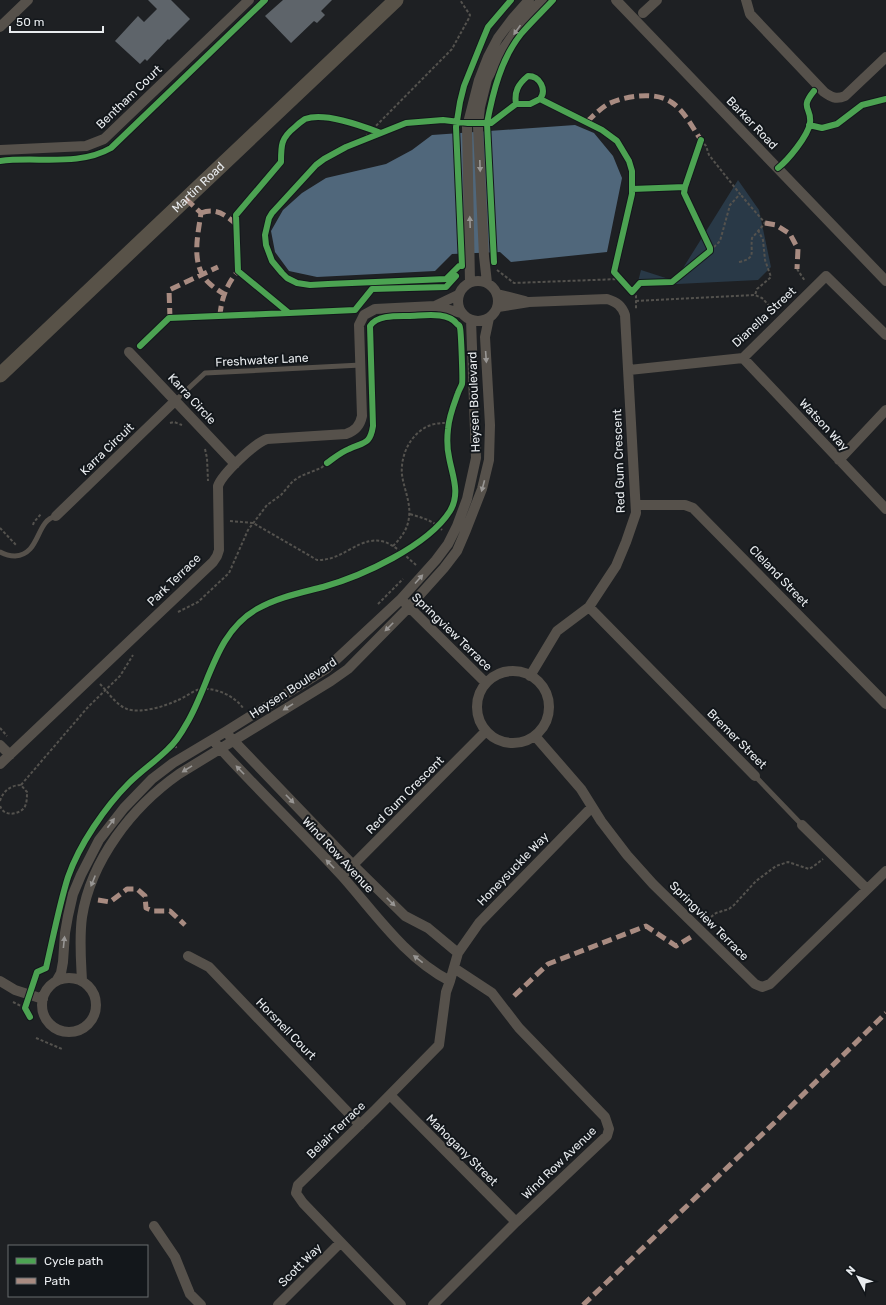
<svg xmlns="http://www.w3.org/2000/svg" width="886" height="1305" font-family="Rubik,sans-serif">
<rect width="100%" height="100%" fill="#1e2023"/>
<path fill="#293947" d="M738,180L759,210L771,267L758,280L637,286L641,270L675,281Z"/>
<path fill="#50677b" d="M575,125L594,133L613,156L622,178L607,252L511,262L500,252L452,254L435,271L317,277L289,271L275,252L271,231L283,210L302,193L326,178L386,164L412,150L432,135Z"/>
<path fill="#5e646a" d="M148,0H171L190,19L169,40L168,39L147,61L145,59L140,64L115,41L138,16L144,22L157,9Z
M283,0H332L321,11L325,15L317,23L314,21L291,43L265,16Z"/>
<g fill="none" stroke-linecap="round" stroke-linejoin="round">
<path stroke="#54524e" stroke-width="2" stroke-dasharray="3 2" stroke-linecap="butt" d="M362,140L452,49L469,18L470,15L460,0
M701,140L706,146L709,155L740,194L730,205L720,241L710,251
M758,230L763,240L765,260L771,277L757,289L755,295L762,298L775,312
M739,262C757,258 750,253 752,238L765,223L740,194
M797,269L805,281
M497,270L514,283L620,279
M632,292L636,296V310
M636,301L755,295
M170,423L174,422L182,425
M205,449L207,458L208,481
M410,514C422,518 433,520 442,530
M230,521L253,523L317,560C330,560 338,556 349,550C381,531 391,543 416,565
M33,525L34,522L41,514
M0,528L17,546
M393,546C401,538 408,529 409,517C411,503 404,489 402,475C400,455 411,432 431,425C437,423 443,423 449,423
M378,604L403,579
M178,612L198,602L229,573L248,530L267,505L281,495L293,481L301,476L321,468L327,463
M100,684C108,692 116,705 127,709C140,714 166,706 178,700C184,698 190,693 197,690C212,685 235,696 243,708
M0,728L7,736
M170,748L177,747
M21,785L88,707L120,676L133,655
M0,801C3,791 11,785 21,785L27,792C27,797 27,804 24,808C17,816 2,816 0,805
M707,920L716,913L729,909L734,905L756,881L776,866L788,862L809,869L814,866L823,859
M13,1002L25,1008
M36,1038L62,1049"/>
<path stroke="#56514b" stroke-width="5" d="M176,400L205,373L361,365
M0,552C5,555 10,556 15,556C41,554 35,521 56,516
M755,776L802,825"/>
<path stroke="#56514b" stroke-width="10" d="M616,0L886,281
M746,0L750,14L824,92C831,97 836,100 845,96L886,57
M643,13L657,0
M0,27L28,0
M0,150L86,146L104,139L249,0
M458 301a20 20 0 1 1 40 0a20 20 0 1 1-40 0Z
M470,282L467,127L479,80L488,57L498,38L513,18L529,0
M487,283L484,256L478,127L480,107L487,79L504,48L525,18L542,0
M497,294L525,301
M435,306L458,295
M498,307L529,302L607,299C617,302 622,306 625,315L636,513L626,542L616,566L589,607L557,631L530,676
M129,352L235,464
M743,358L886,509
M629,370L743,358L826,276L886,335
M839,460L886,410
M636,505H685L693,508L886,704
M56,516L176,400
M405,603L486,683
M589,607L755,776
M477 707a36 36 0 1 1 72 0a36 36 0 1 1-72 0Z
M535,736L581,789L601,821L627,855L653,884L755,984L762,987L770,984L886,871
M230,737L353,865L405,916L428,928L458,953
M216,744C257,789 301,831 342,876C375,913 405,958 450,981
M0,745L10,755
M0,764L213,562L217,556L219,550L218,486C222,474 255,443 267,439L346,434C355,431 360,426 362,416L359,325L364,315L375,309L435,306L461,313
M802,825L867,889
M342,876L486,731
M188,956L209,967L360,1125
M42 1005a27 27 0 1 1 54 0a27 27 0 1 1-54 0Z
M57,980L61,973L63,962L65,933L68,916L73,894L81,875L99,840L124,808L152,779L173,763L225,732L326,669L400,600L436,560L448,544L457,526L467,499L476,458L471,320
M0,981L15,990L43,999
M82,981C81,960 79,939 82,917C91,860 132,807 179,774L331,681L348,669L409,607L444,568L457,551L466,530L482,489L489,460L490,425L485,337L489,318
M390,1095L516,1222
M154,1226L175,1257L190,1294L201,1305
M278,1305L340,1243
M401,1305L303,1203L296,1193L298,1185L375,1110L439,1045L446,992L450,981L458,953L479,923L592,807
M433,1305L516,1222L607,1136L609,1129L605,1117L519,1028L492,993L454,968"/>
<path stroke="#585248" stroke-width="15" id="s1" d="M0,375L396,0"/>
<path stroke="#a88b81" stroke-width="5" stroke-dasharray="10 5" stroke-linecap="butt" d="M587,122C594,115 600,109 608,104C625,96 655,91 671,102C684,110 692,127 701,140
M186,199L201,213C198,235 190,265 209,283C213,287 219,291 224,294
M201,213C216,207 226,215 237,225
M765,223L776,225L790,234L798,249L797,269
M220,316C221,299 227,284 238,271
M170,318L169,290L218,267
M98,900L110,902L127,889H137L145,896L146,908L154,911H170L185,925
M514,996L548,964L646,926L676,946L691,937
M583,1305L774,1123L886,1013"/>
<defs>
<path id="cycleway" d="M511,0L488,27L483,39L464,86L460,102L456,127L462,266H459L446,279L328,284L310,285L297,283L287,278L282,273L272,261L266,245L265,235L269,218L272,213L316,165L324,159L346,147L406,123L443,120L468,123H491L516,104H530L540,99L602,130L617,141L629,161L632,171V194L614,272L632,292L640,283L672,282L710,251V248L684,193L685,187
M516,104C514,92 518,84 528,76C540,76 547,90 540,99
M809,125L822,128L837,124L862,105L886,99
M381,133C362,126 325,112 305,119C302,121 298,124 295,127C281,138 281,145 281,162L236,215L238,271L289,313L355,310L372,289L446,287L456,276
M0,161C36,156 78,167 111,148L265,0
M778,168C788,160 808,136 810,123C812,107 799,109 814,91
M632,189L685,187L701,140
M494,262L487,123C493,92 501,59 521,34C531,22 543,11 553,0
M140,346L169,318L289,313
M30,1017L25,1008L37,972L46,968C53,938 59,906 68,877C79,845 105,807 129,783C141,771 156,761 168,749C176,742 182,732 187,723C210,684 215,633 257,609C278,597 300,593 323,587C362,576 428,546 450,511C461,493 452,475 449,457C447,448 447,438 448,429C449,416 454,404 458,393C459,390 461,387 462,384C463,381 461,331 460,328C460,326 459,325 457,324C447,311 423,316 408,316C396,316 377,315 370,326L373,426C370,445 364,442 349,449C341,452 334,458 327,463"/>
</defs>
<use href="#cycleway" stroke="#13171b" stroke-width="8"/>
<use href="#cycleway" stroke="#4ca352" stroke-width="6"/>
</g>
<defs><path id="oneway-solid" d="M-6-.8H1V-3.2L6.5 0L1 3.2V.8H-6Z"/></defs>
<g fill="#989694">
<use href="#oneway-solid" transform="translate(517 30) rotate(125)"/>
<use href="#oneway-solid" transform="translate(480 166) rotate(88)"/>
<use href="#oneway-solid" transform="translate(470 222) rotate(-92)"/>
<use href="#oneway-solid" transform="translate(486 357) rotate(86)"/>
<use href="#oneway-solid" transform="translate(483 486) rotate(105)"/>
<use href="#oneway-solid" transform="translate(419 579) rotate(-48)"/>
<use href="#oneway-solid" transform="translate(389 627) rotate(135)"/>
<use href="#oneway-solid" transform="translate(288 707) rotate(148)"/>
<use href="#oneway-solid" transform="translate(187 769) rotate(148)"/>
<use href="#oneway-solid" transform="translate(240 770) rotate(-134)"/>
<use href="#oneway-solid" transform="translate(290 799) rotate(46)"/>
<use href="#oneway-solid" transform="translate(111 823) rotate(-53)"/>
<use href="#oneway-solid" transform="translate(330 864) rotate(-134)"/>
<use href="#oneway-solid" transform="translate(93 881) rotate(112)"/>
<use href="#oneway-solid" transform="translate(391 902) rotate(45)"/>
<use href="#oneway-solid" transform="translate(64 942) rotate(-84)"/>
<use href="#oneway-solid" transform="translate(418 959) rotate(-142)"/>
</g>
<g text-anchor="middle" stroke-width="4" stroke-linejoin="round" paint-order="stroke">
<g font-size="12" fill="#e8ebee" stroke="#13171b">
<text transform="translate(129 97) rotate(-44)" y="4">Bentham Court</text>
<text transform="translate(752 123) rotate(46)" y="4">Barker Road</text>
<text dy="4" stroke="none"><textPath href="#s1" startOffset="273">Martin Road</textPath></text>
<text transform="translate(764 317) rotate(-43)" y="4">Dianella Street</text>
<text transform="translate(262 360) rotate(-3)" y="4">Freshwater Lane</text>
<text transform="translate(192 399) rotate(47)" y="4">Karra Circle</text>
<text transform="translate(474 402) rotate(-92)" y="4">Heysen Boulevard</text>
<text transform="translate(824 425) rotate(47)" y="4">Watson Way</text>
<text transform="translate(107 449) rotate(-44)" y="4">Karra Circuit</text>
<text transform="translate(619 461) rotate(-92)" y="4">Red Gum Crescent</text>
<text transform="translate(779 576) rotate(46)" y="4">Cleland Street</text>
<text transform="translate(174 580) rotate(-44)" y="4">Park Terrace</text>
<text transform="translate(452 632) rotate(44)" y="4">Springview Terrace</text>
<text transform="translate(293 688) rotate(-33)" y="4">Heysen Boulevard</text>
<text transform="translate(737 739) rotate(45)" y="4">Bremer Street</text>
<text transform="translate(405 795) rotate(-45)" y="4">Red Gum Crescent</text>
<text transform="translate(338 855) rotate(47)" y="4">Wind Row Avenue</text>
<text transform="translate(513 869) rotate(-46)" y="4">Honeysuckle Way</text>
<text transform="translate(709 921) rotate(45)" y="4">Springview Terrace</text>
<text transform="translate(286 1029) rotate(46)" y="4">Horsnell Court</text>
<text transform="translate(336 1130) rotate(-44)" y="4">Belair Terrace</text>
<text transform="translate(462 1150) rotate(45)" y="4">Mahogany Street</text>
<text transform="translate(559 1163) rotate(-44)" y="4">Wind Row Avenue</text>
<text transform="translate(300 1265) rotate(-45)" y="4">Scott Way</text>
</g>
</g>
<rect x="8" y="1245" width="140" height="52" fill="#13171b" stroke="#686c6f"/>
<rect x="16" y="1258" width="20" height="6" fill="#4ca352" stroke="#686c6f"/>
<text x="44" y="1265" font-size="12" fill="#e8ebee">Cycle path</text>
<rect x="16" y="1278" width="20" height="6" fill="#a88b81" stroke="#686c6f"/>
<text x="44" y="1285" font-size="12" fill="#e8ebee">Path</text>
<g transform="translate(858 1277) rotate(311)" stroke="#13171b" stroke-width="3" paint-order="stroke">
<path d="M0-3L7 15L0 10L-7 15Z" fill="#e8ebee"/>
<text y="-6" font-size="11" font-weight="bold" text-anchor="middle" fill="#e8ebee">N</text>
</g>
<path d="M10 26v6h93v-6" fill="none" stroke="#e8ebee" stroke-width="2"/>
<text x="16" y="26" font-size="12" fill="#e8ebee" stroke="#13171b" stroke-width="3" paint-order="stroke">50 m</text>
</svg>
